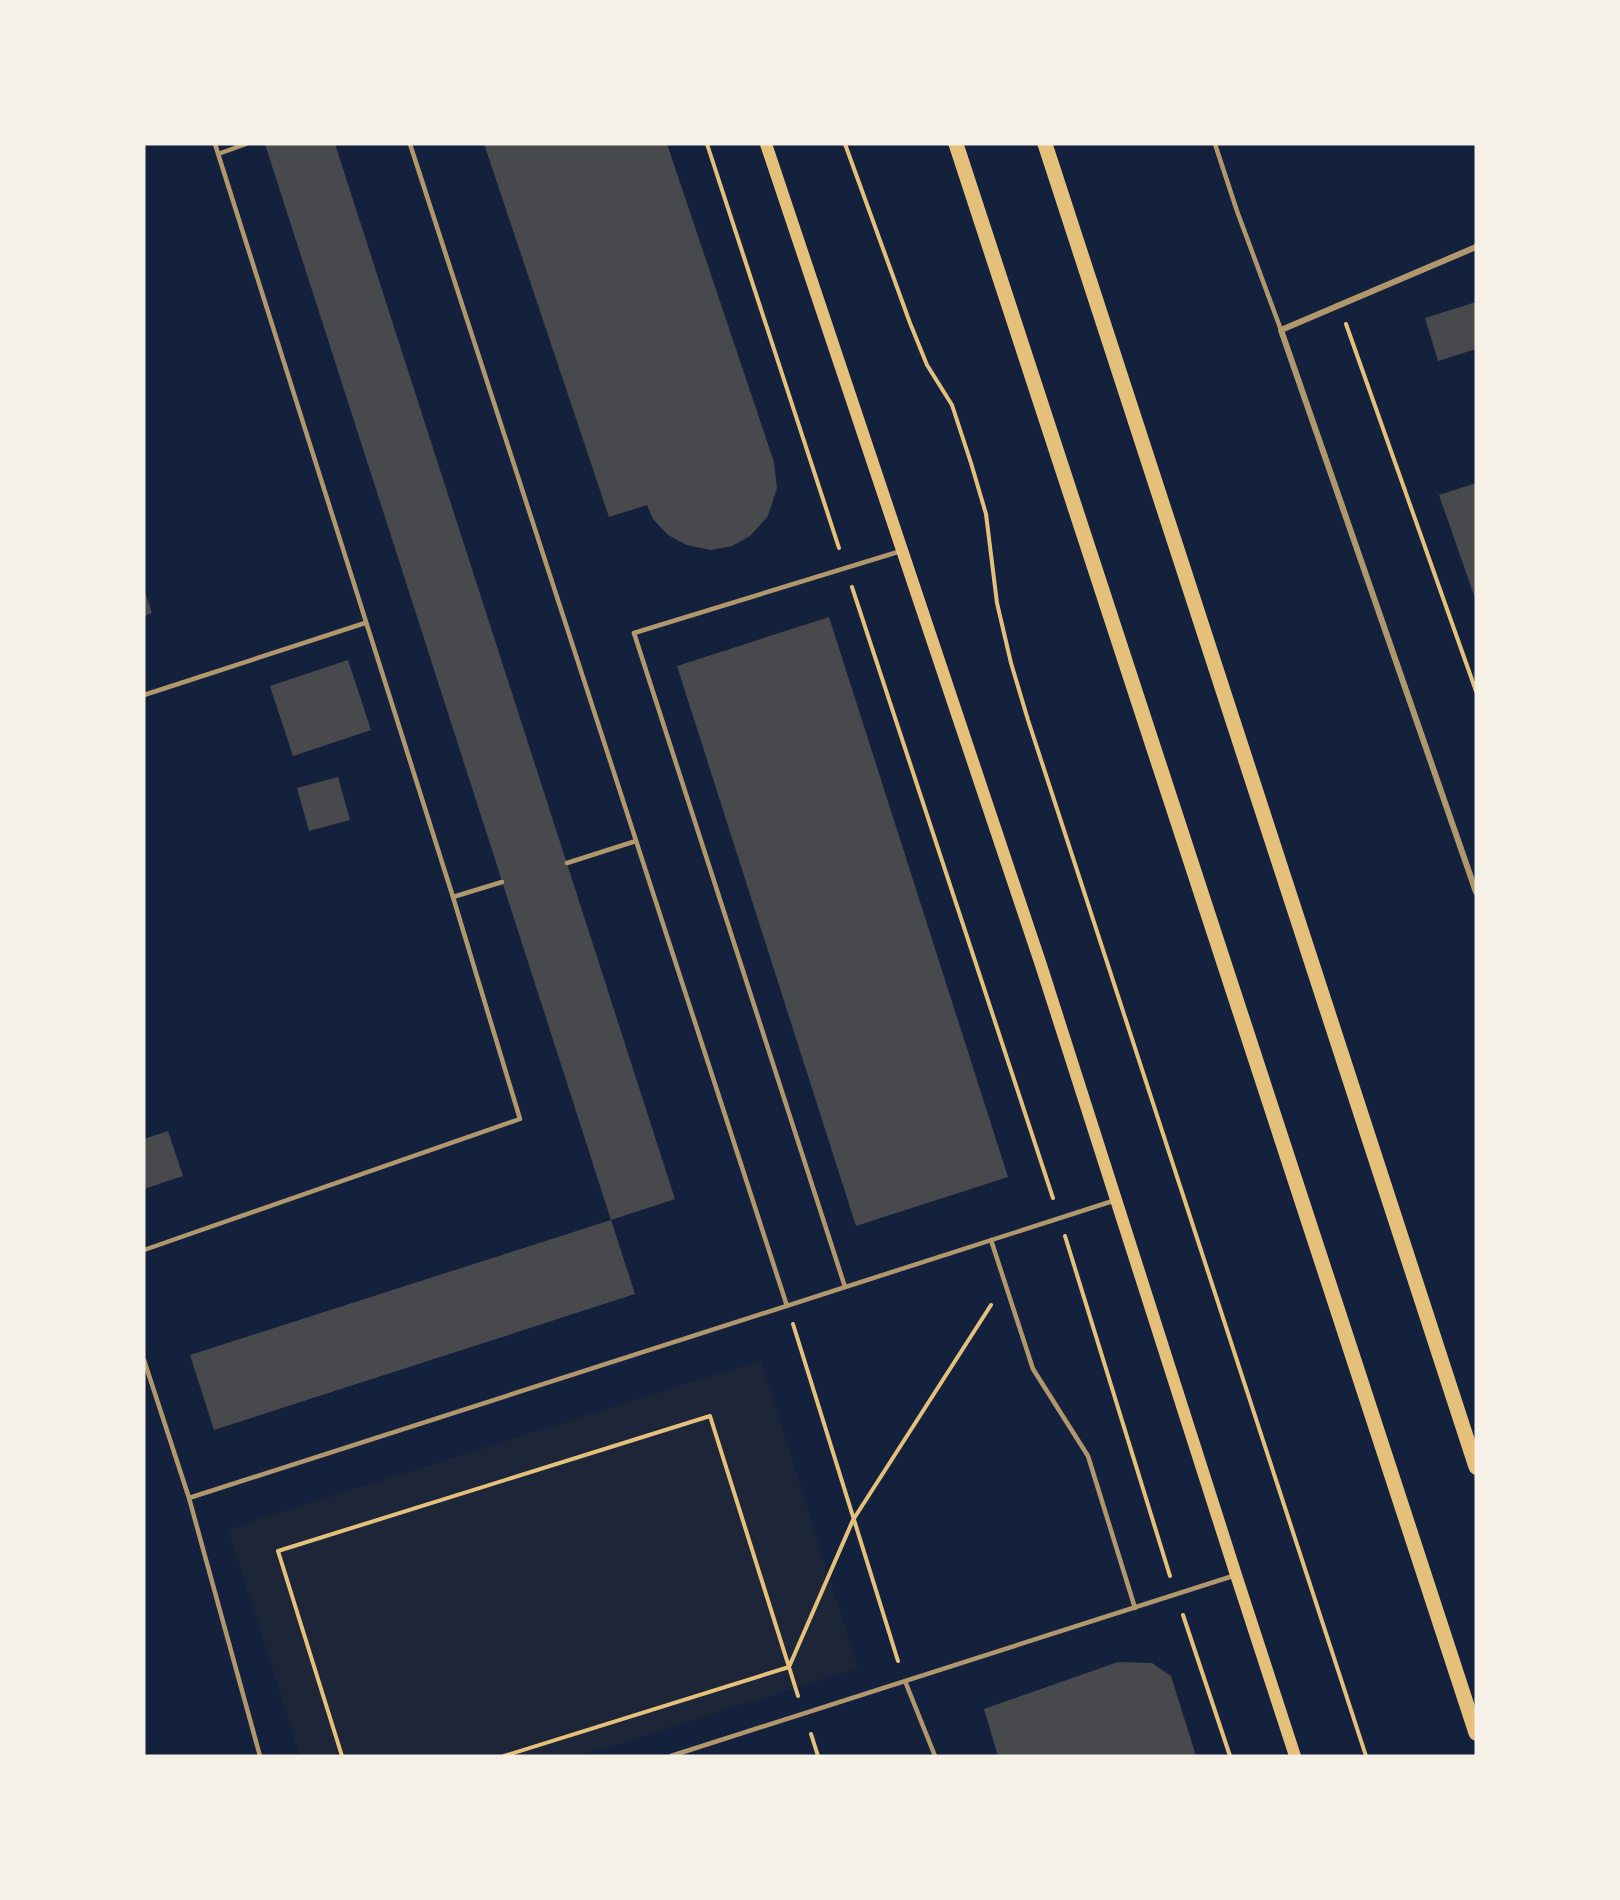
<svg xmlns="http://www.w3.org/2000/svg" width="1620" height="1900" font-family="'Fira Sans Condensed',sans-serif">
<rect width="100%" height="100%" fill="#14213d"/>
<path fill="#1d2539" d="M761,1360L858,1668L580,1756H300L228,1529Z"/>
<path fill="#48494c" d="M265,144H335L675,1199L611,1220Z
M484,144H667L774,462L777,488L768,516L750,536L732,546L711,550L687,545L668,535L653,519L647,505L609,517Z
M1476,302V349L1438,361L1425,318Z
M1476,483V601L1439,495Z
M144,589L152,613L144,616Z
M829,617L1008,1177L856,1226L677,666Z
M348,660L371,730L293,756L270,686Z
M338,777L350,820L309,831L297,788Z
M168,1131L183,1176L144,1189V1139Z
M611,1220L635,1294L214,1430L190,1355Z
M1118,1662L1152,1663L1171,1676L1196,1756H998L984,1709Z"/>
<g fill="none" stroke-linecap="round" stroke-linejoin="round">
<path stroke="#e5c07b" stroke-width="4" d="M707,144L839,548
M845,144L910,323L927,365L952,405L971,463L986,514L997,603L1011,663L1028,720L1366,1756
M1346,324L1476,691
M852,587L1053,1198
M1065,1236L1170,1576
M793,1324L898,1661
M1183,1615L1230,1756
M798,1696L789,1667L853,1520L991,1305
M811,1734L818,1756
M342,1756L278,1551L710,1416L789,1667L504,1756"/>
<path stroke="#b1986c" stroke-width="4.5" d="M410,144L787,1306
M1215,144L1237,211L1281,330
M218,154L246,144
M144,695L365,623
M567,863L636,841
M453,897L502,882
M991,1240L1033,1369L1088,1456L1135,1608
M144,1250L520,1119L453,897L215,144
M845,1287L634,633L901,551
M144,1360L189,1498L1116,1200
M189,1498L260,1756
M905,1681L935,1756
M671,1756L1236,1575"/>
<path stroke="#b1986c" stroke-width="6" d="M1476,247L1281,330L1476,892"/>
<path stroke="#e5c07b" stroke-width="12" d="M766,144L1041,965L1236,1575L1295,1756"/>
<path stroke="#e5c07b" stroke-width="15" d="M956,144L1476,1733
M1045,144L1476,1467"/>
</g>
<rect width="1620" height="1900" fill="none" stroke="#f6f1e7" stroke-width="291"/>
</svg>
